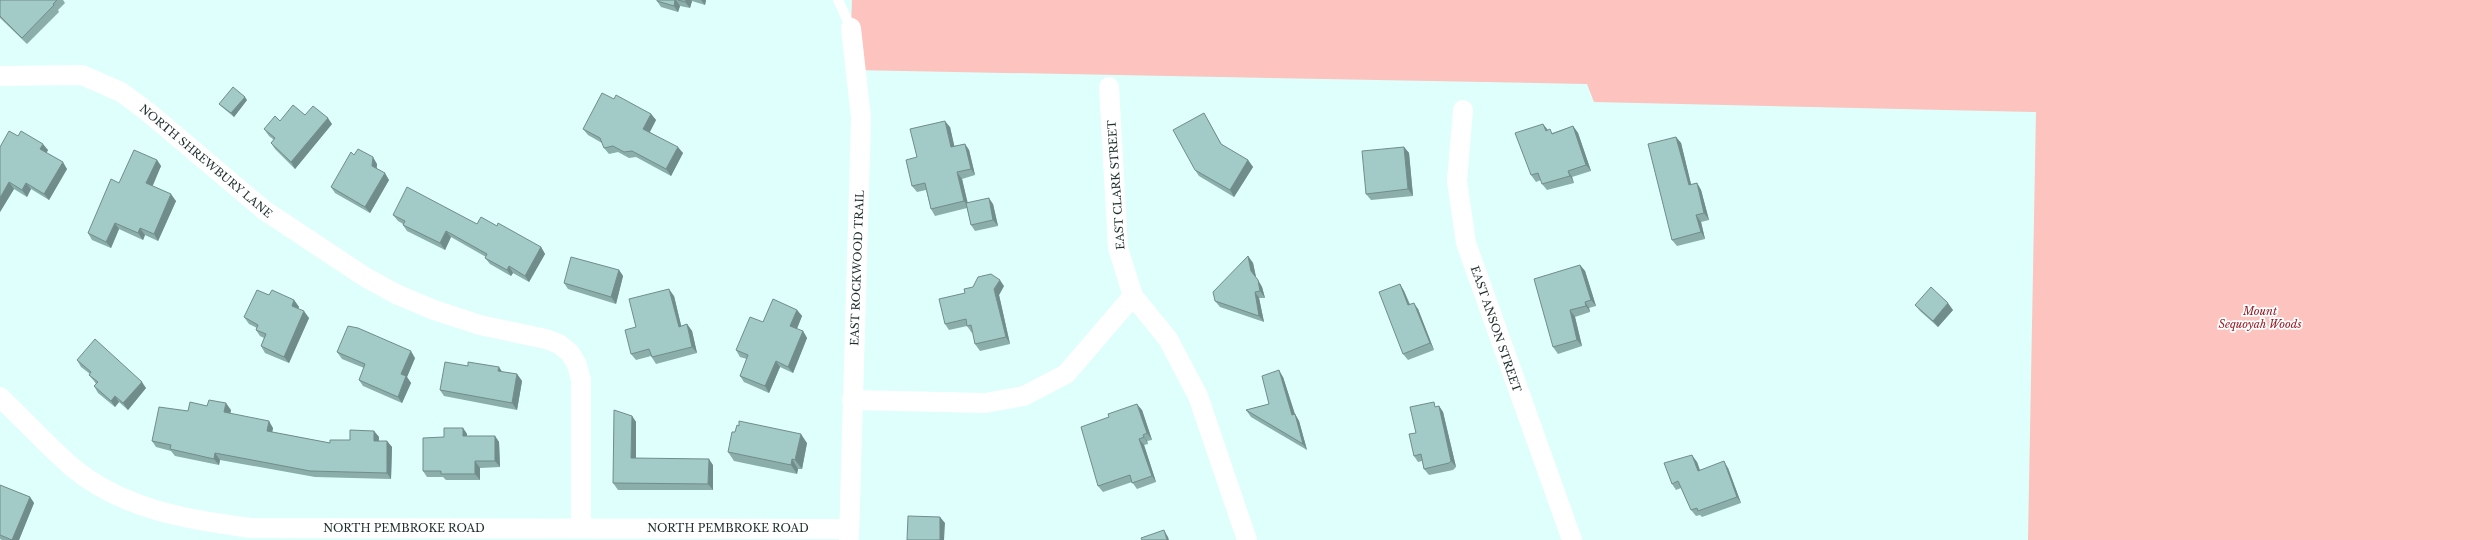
<svg xmlns="http://www.w3.org/2000/svg" width="2492" height="540" font-family="'Libre Baskerville',serif">
<rect width="100%" height="100%" fill="#defffb"/>
<path fill="#fcc3bf" d="M852,0H2492V540H2028L2036,112L1594,102L1587,84L854,70L851,28Z"/>
<g fill="none" stroke-linecap="round" stroke-linejoin="round">
<path stroke="#fff" stroke-width="10" d="M838,0L851,28"/>
<path stroke="#fff" stroke-width="20" d="M0,76L82,75L121,92L148,112L264,210L365,277L396,294L434,310L480,325L546,339L559,344L570,353L577,365L581,380V528
M1109,87L1118,248L1133,296L1168,339L1198,396L1247,540
M1463,110L1457,181L1466,243L1572,540
M0,397C24,420 47,445 72,467C122,509 188,520 251,528L849,529
M852,400L985,403L1024,396L1066,374L1133,296
M849,540L861,118L851,28"/>
</g>
<path fill="#8baeaa" d="M0,0H63L65,3L58,10L59,12L27,44L0,18Z
M657,0H706L705,5L692,1L690,8L680,6L678,12L661,7L657,1Z
M614,99L651,114L656,120L650,132L683,153L671,176L636,157L629,158L618,152L609,154L604,148L602,143L588,135L583,129Z
M247,100L234,117L222,107L219,104Z
M305,115L332,124L295,169L275,149L271,143L274,140L269,136L264,129L280,121Z
M1208,120L1222,145L1248,160L1253,167L1234,197L1199,176L1195,170Z
M1573,126L1578,133L1591,171L1572,177L1574,183L1547,190L1542,184L1541,180L1536,182L1531,175L1548,130L1552,133Z
M950,127L954,146L965,144L969,150L975,175L962,179L967,202L993,204L998,226L975,231L971,225L967,208L935,216L931,209L926,190L917,192L912,186L917,157Z
M18,136L48,150L46,153L67,169L49,200L31,189L27,197L14,189L0,212V147Z
M1676,137L1681,143L1691,185L1697,183L1701,190L1709,220L1701,222L1705,239L1677,246L1672,240Z
M1404,147L1409,153L1413,196L1371,200L1366,194Z
M354,155L377,164V169L389,180L370,213L335,193L331,187Z
M157,160L161,166L152,186L176,201L158,241L145,235L143,240L119,229L111,248L92,240L88,233L119,183Z
M393,215L497,226L541,247L545,254L529,282L513,273L511,276L490,264L485,258L486,257L451,237L445,250L407,231L403,225V224L398,221Z
M1248,256L1253,263L1256,277L1262,287L1265,298H1259L1264,322L1220,307L1215,301Z
M1580,265L1585,271L1596,306L1589,308L1590,312L1575,317L1582,346L1558,354L1553,347Z
M619,270L623,276L616,304L568,289L564,283Z
M1400,284L1404,291L1410,304L1418,309L1434,350L1408,360L1403,354Z
M1004,286L999,295L1010,344L980,351L975,344L973,332L972,333L967,326L949,330L945,324Z
M269,295L294,300L299,307L298,309L309,318L289,363L265,353L261,346L264,338L260,336L256,330L257,328L249,324L244,317Z
M674,296L681,326L687,324L692,331L697,353L656,364L651,356L636,360L631,354L636,327Z
M1915,305L1953,310L1938,327L1920,311Z
M797,310L802,316L797,329L803,331L807,338L793,373L780,367L769,393L744,382L740,376L747,359L740,357L736,350L763,322Z
M337,352L415,358L407,377L411,383L402,403L363,386L359,380L364,368L342,359Z
M77,360L146,388L128,410L119,402L115,407L98,393L94,386L96,384L94,381L89,375L90,374L81,367Z
M502,372L517,374L522,381L517,410L444,396L440,390Z
M1283,377L1295,414L1299,421L1307,450L1251,417L1246,410L1269,404Z
M207,406L231,410L230,414L273,428L272,432L330,443L350,440L374,431L379,437V441H387L392,447L391,479L315,477L220,460L219,465L175,456L171,451L156,447L152,441L188,411Z
M1437,406H1439L1443,412L1456,467L1453,470L1429,475L1424,469L1422,461L1418,462L1414,456L1416,433Z
M1142,410L1152,440L1147,441L1148,444L1144,445L1156,482L1137,489L1132,482L1103,492L1098,486Z
M632,416L636,422V458L713,465V490H618L613,483Z
M463,428L467,434V436H495L499,442L500,467L480,468V480H446L443,477H427L423,471L444,437Z
M807,443L802,469H798L797,474L734,461L728,452Z
M1697,462L1700,470L1728,468L1741,503L1702,517L1700,515L1696,516L1691,510L1681,488L1676,490L1672,484Z
M0,485L30,497L34,503L19,540H2L0,539Z"/>
<path fill="#718d8b" d="M675,0H676L680,6L678,12L674,6Z
M686,0H691L692,1L690,8L685,2Z
M701,0H706L705,5Z
M245,97L247,100L234,117L231,113Z
M651,114L656,120L648,135L643,129Z
M328,118L332,124L295,169L291,162Z
M945,121L950,127L956,153L951,147Z
M1543,124L1548,130L1546,131Z
M1573,126L1578,133L1591,171L1586,165Z
M1676,137L1681,143L1693,192L1689,185Z
M43,144L48,150L45,156L40,149Z
M965,144L969,150L975,175L971,169Z
M678,147L683,153L671,176L666,169Z
M1404,147L1409,153L1413,196L1408,189Z
M373,157L377,164L376,172L372,166Z
M157,160L161,166L151,190L146,183Z
M1248,160L1253,167L1234,197L1230,190Z
M63,162L67,169L49,200L44,194Z
M1568,171L1572,177L1574,183L1570,176Z
M957,172L962,179L969,208L964,201Z
M385,173L389,180L370,213L365,207Z
M9,182L14,189L0,212V198Z
M26,183L31,189L27,197L22,190Z
M1697,183L1701,190L1709,220L1704,213Z
M171,194L176,201L158,241L154,234Z
M989,198L993,204L998,226L993,220Z
M1696,215L1701,222L1705,239L1701,232Z
M115,223L119,229L111,248L106,242Z
M140,228L145,235L143,240L138,233Z
M446,231L451,237L445,250L440,243Z
M541,247L545,254L529,282L525,276Z
M1248,256L1253,263L1256,277L1251,271Z
M1580,265L1585,271L1596,306L1591,300Z
M509,266L513,273L511,276L507,270Z
M619,270L623,276L616,304L611,297Z
M1000,280L1004,286L999,295L1010,344L1006,337L994,289Z
M1258,280L1262,287L1265,298L1260,291Z
M1400,284L1404,291L1412,311L1408,305Z
M669,289L674,296L683,333L679,327Z
M1255,292L1259,298L1264,322L1259,316Z
M294,300L299,307L296,312L292,306Z
M1585,302L1589,308L1590,312L1586,306Z
M1414,303L1418,309L1434,350L1430,343Z
M1948,303L1953,310L1938,327L1933,321Z
M797,310L802,316L795,333L790,326Z
M1570,310L1575,317L1582,346L1577,340Z
M304,311L309,318L289,363L284,357Z
M687,324L692,331L697,353L692,347Z
M803,331L807,338L793,373L788,367Z
M411,351L415,358L407,377L411,383L402,403L398,397L401,374Z
M776,361L780,367L769,393L765,386Z
M499,367L503,373L498,371Z
M1279,370L1283,377L1297,421L1292,415Z
M517,374L522,381L517,410L512,403Z
M142,382L146,388L128,410L123,403Z
M115,396L119,402L115,407L111,401Z
M226,403L231,410L229,419L224,412Z
M1137,404L1142,410L1152,440L1147,433Z
M1439,406L1443,412L1456,467L1451,461Z
M1295,414L1299,421L1307,450L1303,444Z
M632,416L636,422V465L631,458Z
M269,421L273,428L271,438L267,431Z
M463,428L467,434V442L463,436Z
M374,431L379,437L378,447L374,441Z
M801,434L807,443L802,469L795,460Z
M1143,435L1147,441L1148,444L1144,437Z
M495,436L499,442L500,467L495,461Z
M1139,439L1144,445L1156,482L1152,476Z
M387,441L392,447L391,479L387,473Z
M215,453L220,460L219,465L214,459Z
M1692,455L1697,462L1702,477L1698,471Z
M709,459L713,465V490L708,484Z
M792,459L798,469L797,474L791,465Z
M475,461L480,468V480L475,474Z
M1724,461L1728,468L1741,503L1737,497Z
M30,497L34,503L19,540H12Z
M940,517L945,523L944,540H940Z
M1164,530L1168,537L1169,540H1167Z"/>
<path fill="#a2cac6" stroke="#718d8b" d="M0,0H57L53,4L54,5L22,38L0,16Z
M657,0H675L674,6L657,1Z
M678,0H686L685,2Z
M233,87L245,97L231,113L219,104Z
M602,93L614,99L616,95L651,114L643,129L678,147L666,169L632,151L624,152L613,146L604,148L600,138L583,129Z
M293,105L305,115L313,106L328,118L291,162L271,143L275,138L264,129L275,116L280,121Z
M1204,113L1221,144L1248,160L1230,190L1195,170L1173,130Z
M945,121L951,147L965,144L971,169L957,172L964,201L931,209L925,183L912,186L906,160L917,157L910,129Z
M1543,124L1546,131L1550,129L1552,134L1573,126L1586,165L1568,171L1570,176L1542,184L1538,173L1531,175L1515,133Z
M9,131L18,136L21,131L43,144L40,149L63,162L44,194L26,183L22,190L9,182L0,198V147Z
M1676,137L1689,185L1697,183L1704,213L1696,215L1701,232L1672,240L1648,144Z
M1404,147L1408,189L1366,194L1362,151Z
M358,149L373,157L372,166L385,173L365,207L331,187L351,152L354,155Z
M134,150L157,160L146,183L171,194L154,234L140,228L138,233L115,223L106,242L88,233L111,179L119,183Z
M407,187L477,224L481,217L497,226L498,223L541,247L525,276L509,266L507,270L485,258L487,254L446,231L440,243L403,225L405,221L393,215Z
M989,198L993,220L971,225L966,203Z
M1248,256L1251,271L1258,280L1260,291L1255,292L1259,316L1215,301L1213,292Z
M571,257L619,270L611,297L564,283Z
M1580,265L1591,300L1585,302L1586,306L1570,310L1577,340L1553,347L1534,279Z
M991,274L1000,280L994,289L1006,337L975,344L971,325L967,326L966,319L945,324L939,299L965,293L964,289L973,287L978,277Z
M1400,284L1408,305L1414,303L1430,343L1403,354L1379,292Z
M1931,287L1948,303L1933,321L1915,305Z
M669,289L679,327L687,324L692,347L652,357L649,349L631,354L625,330L636,327L629,299Z
M257,290L269,295L272,290L294,300L292,306L304,311L284,357L261,346L266,334L256,330L258,325L244,317Z
M773,299L797,310L790,326L803,331L788,367L776,361L765,386L740,376L748,355L736,350L750,317L763,322Z
M348,326L358,328L411,351L401,374L406,376L398,397L359,380L365,364L337,352Z
M95,339L142,382L123,403L115,396L111,401L94,386L98,382L89,375L91,372L77,360Z
M445,362L468,366V362L499,367L498,371L517,374L512,403L440,390Z
M1279,370L1292,415L1295,414L1303,444L1246,410L1269,404L1262,376Z
M209,400L226,403L224,412L269,421L267,431L330,443V440H350V430L374,431V441H387V473L310,471L215,453L214,459L170,449L171,445L152,441L159,407L188,411L190,402L207,406Z
M1434,402L1435,407L1439,406L1451,461L1449,463L1424,469L1421,454L1414,456L1409,434L1416,433L1410,407Z
M1137,404L1147,433L1143,435L1144,437L1139,439L1152,476L1132,483L1130,475L1098,486L1081,427L1109,417L1108,414Z
M614,410L632,416L631,458L709,459L708,484L613,483Z
M739,421L801,434L795,460L792,459L791,465L728,452L732,432H735L737,425L739,426Z
M444,428H463V436H495V461H475V474H441V471H423V438L444,437Z
M1692,455L1698,471L1724,461L1737,497L1698,511L1697,508L1691,510L1678,481L1672,484L1664,463Z
M0,485L30,497L12,540L0,535Z
M908,516L940,517V540H907Z
M1164,530L1167,540H1142L1141,538Z"/>
<g text-anchor="middle" stroke-width="3.5" stroke-linejoin="round" paint-order="stroke">
<g font-size="11" fill="#1e2e2c" stroke="#fff">
<text transform="translate(206 161) rotate(40)" y="4">NORTH SHREWBURY LANE</text>
<text transform="translate(1116 185) rotate(-94)" y="4">EAST CLARK STREET</text>
<text transform="translate(857 268) rotate(-88)" y="4">EAST ROCKWOOD TRAIL</text>
<text transform="translate(1496 329) rotate(71)" y="4">EAST ANSON STREET</text>
<text x="404" y="532">NORTH PEMBROKE ROAD</text>
<text x="728" y="532">NORTH PEMBROKE ROAD</text>
</g>
<g font-size="11" font-style="italic" fill="#981c24" stroke="#fff">
<text x="2260" y="315">Mount<tspan x="2260" dy="13">Sequoyah Woods</tspan></text>
</g>
</g>
</svg>
